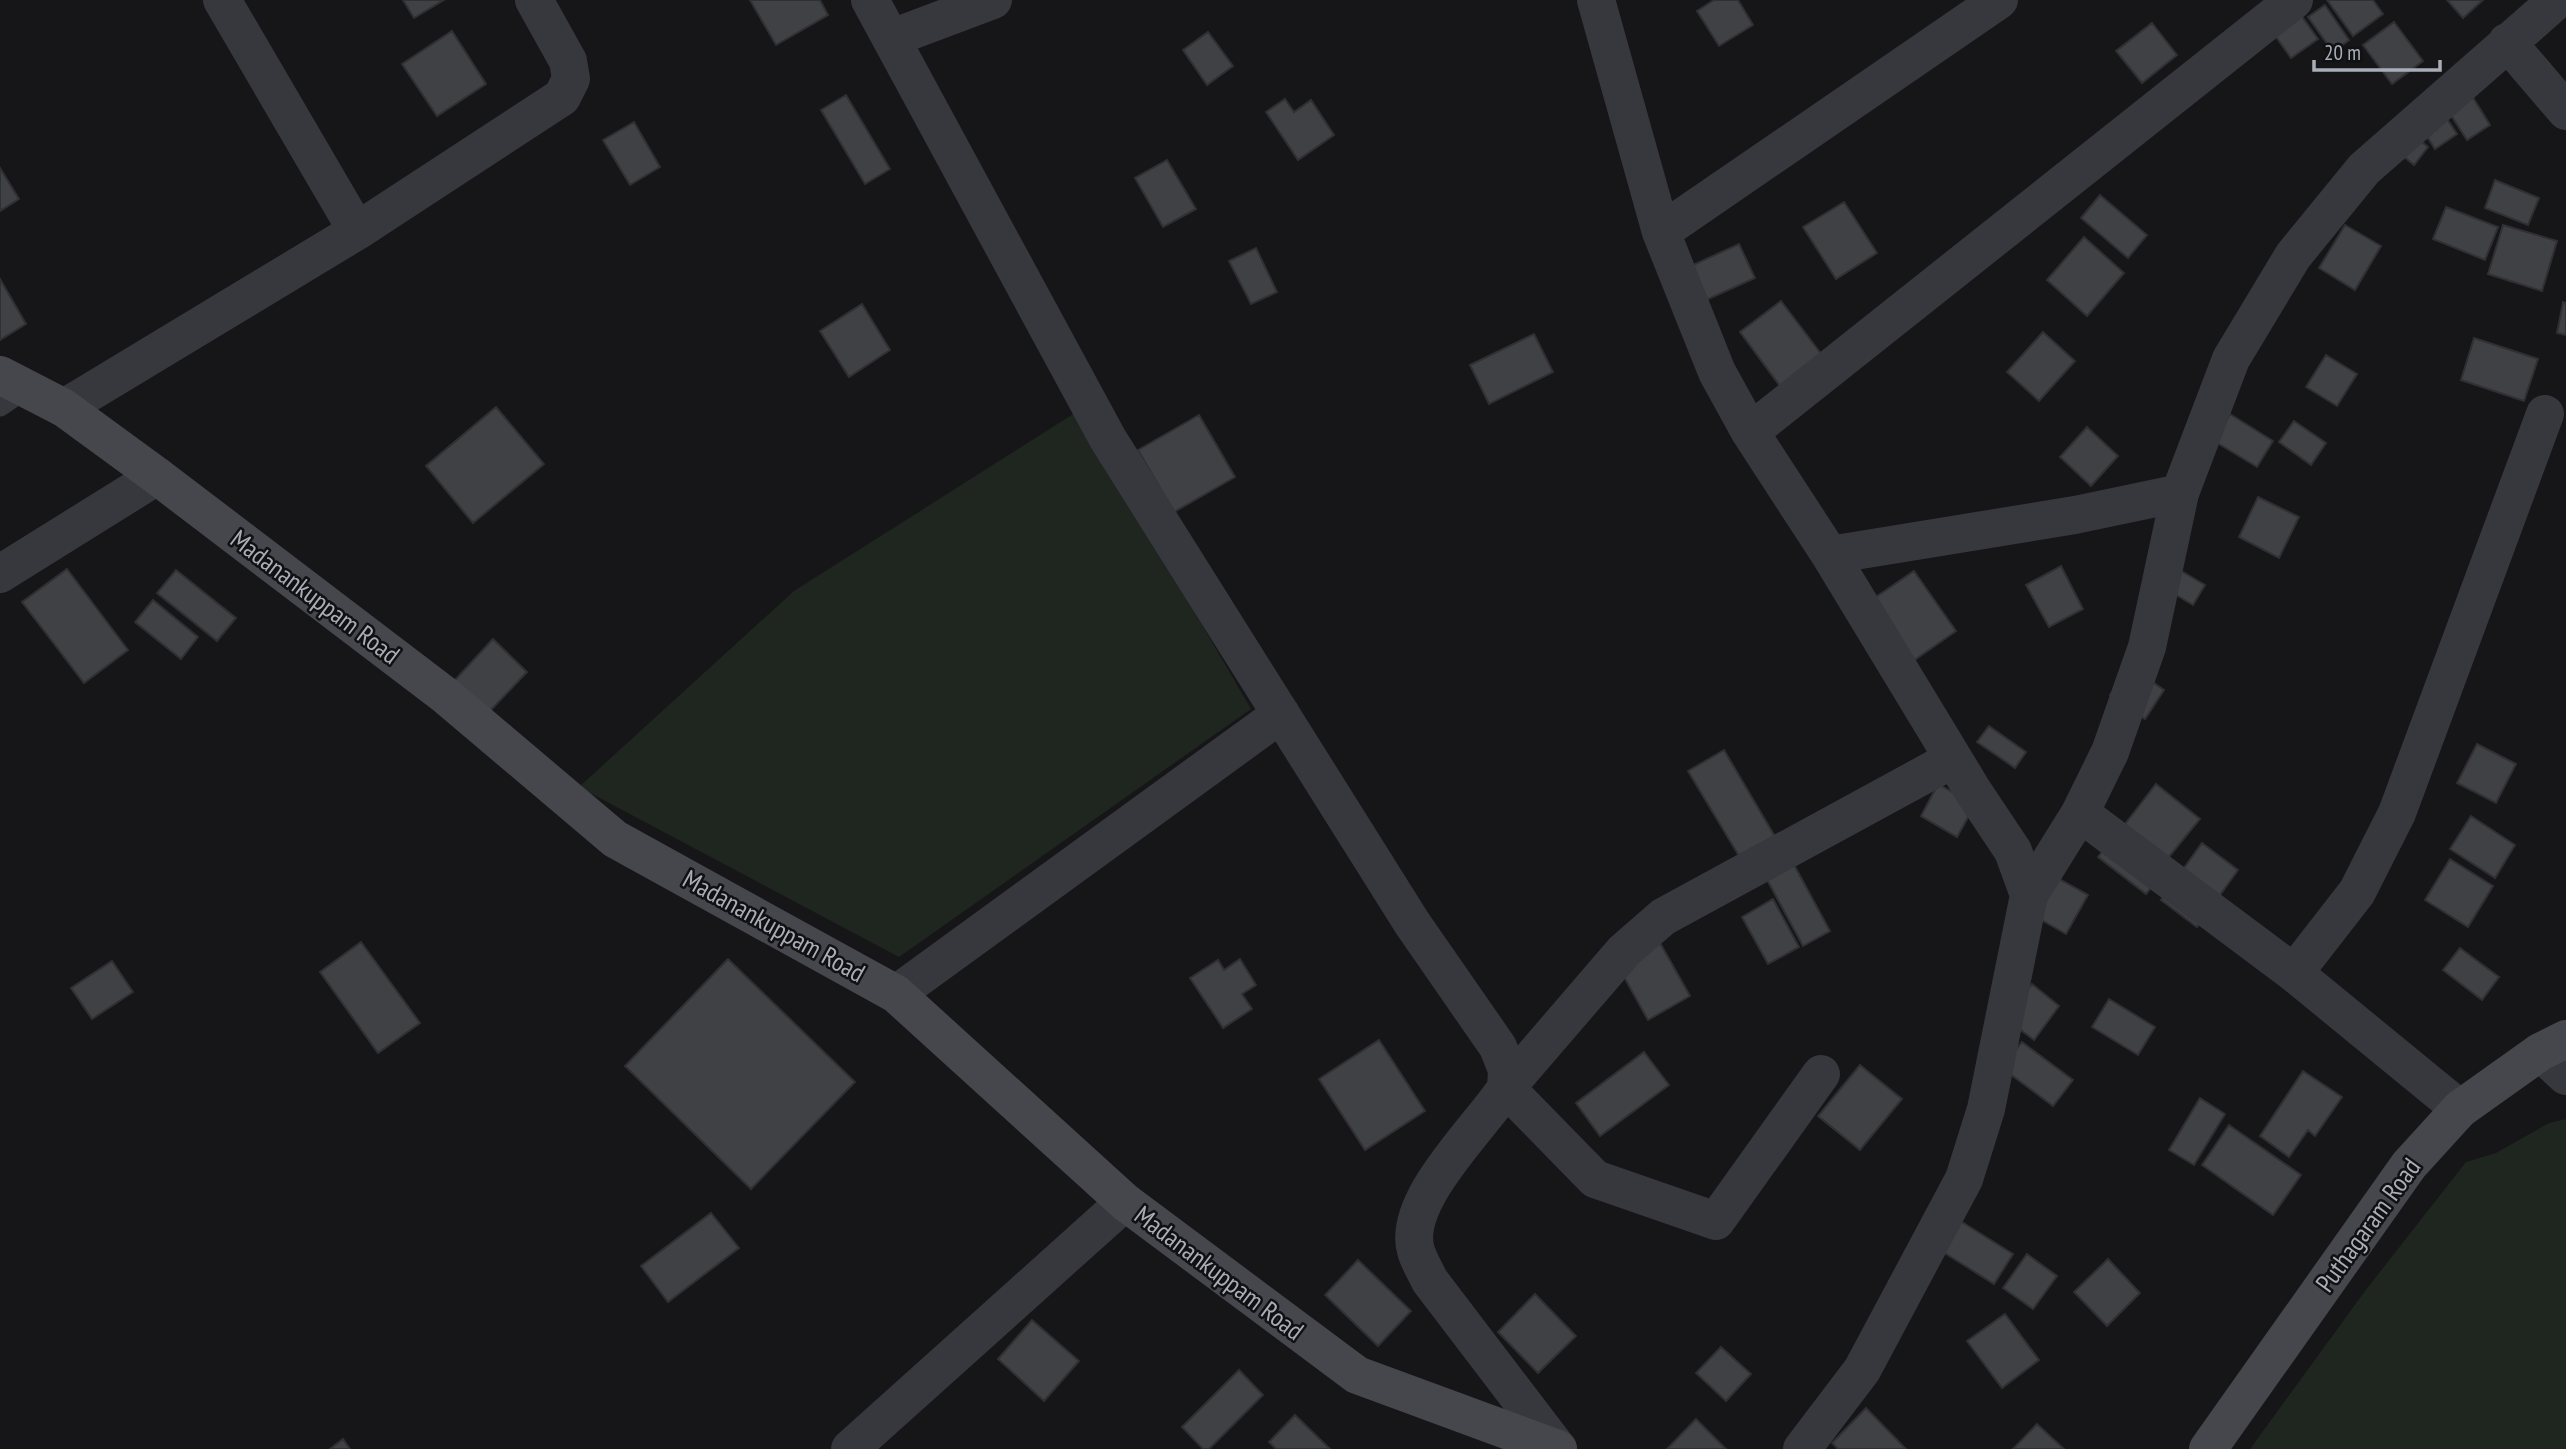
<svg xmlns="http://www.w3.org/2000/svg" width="2566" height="1449" font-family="'PT Sans Narrow',sans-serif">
<rect width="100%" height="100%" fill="#161618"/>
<path fill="#1e261f" d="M1078,411L1251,709L899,957L579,787L794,591Z
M2566,1119V1449H2250L2365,1291L2466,1162L2496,1153L2549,1123Z"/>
<path fill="#404145" stroke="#303034" stroke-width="2" d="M403,0H444L414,18Z
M750,0H820L828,15L776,45Z
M1714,0H1738L1753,25L1719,46L1697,11Z
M2327,0H2373L2383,14L2353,36Z
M2447,0H2483L2463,18Z
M2325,5L2349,40L2333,52L2308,17Z
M2298,11L2318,39L2291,58L2271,30Z
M2394,22L2423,61L2392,84L2363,45Z
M2152,23L2177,55L2142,83L2116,51Z
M452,31L486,84L437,116L402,64Z
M1208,32L1233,66L1207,85L1183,50Z
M2464,83L2490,125L2467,140L2440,98Z
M846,95L890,169L865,184L821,110Z
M1285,99L1294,112L1311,100L1334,135L1298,160L1266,112Z
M2436,102L2457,134L2435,149L2414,116Z
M634,122L660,167L630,185L603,140Z
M2405,128L2428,147L2414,165L2391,146Z
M1167,160L1196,209L1163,227L1135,178Z
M0,168L19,199L0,211Z
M2495,180L2539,198L2528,225L2485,208Z
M2100,195L2147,235L2128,258L2081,218Z
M1844,202L1877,253L1836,279L1803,227Z
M2446,207L2498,227L2485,260L2433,239Z
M2345,225L2381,246L2355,290L2319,268Z
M2503,225L2557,241L2542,291L2488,274Z
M2084,237L2124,273L2087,316L2047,280Z
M1739,244L1755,278L1695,305L1680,271Z
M1256,248L1277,292L1251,304L1229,261Z
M0,279L26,324L0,340Z
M1781,301L1822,355L1780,386L1740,332Z
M2563,302L2566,303V335L2557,333Z
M862,304L890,350L849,377L820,331Z
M2043,332L2075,361L2039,401L2007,372Z
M1534,334L1553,372L1489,404L1470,365Z
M2474,338L2538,359L2524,401L2461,380Z
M2326,355L2357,374L2337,406L2306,387Z
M496,407L544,464L473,523L426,466Z
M2230,414L2273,441L2257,467L2214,441Z
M1199,415L1235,477L1174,512L1138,450Z
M2294,421L2326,443L2311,465L2279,442Z
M2087,427L2118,456L2091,486L2060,457Z
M2258,497L2299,517L2279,558L2239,537Z
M2168,563L2205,585L2193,605L2156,583Z
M2061,566L2083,609L2049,627L2026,585Z
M67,569L128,650L84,683L22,602Z
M176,570L236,618L217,641L157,593Z
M1914,571L1956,631L1913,661L1870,601Z
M153,600L198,637L181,659L135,622Z
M493,639L527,672L488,713L454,681Z
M2130,666L2164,690L2145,719L2110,695Z
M1989,726L2026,752L2015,768L1977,742Z
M2477,744L2516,764L2496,803L2457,783Z
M1724,750L1777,840L1742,861L1688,771Z
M1938,784L1975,805L1957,837L1921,816Z
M2156,784L2200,819L2168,858L2125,824Z
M2471,816L2515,845L2495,878L2450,849Z
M2119,830L2167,867L2146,894L2098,857Z
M2202,843L2238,870L2197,927L2161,900Z
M2450,859L2493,886L2468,927L2425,900Z
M1792,861L1830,931L1803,946L1765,876Z
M2052,875L2088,895L2066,934L2031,914Z
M1773,899L1799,947L1768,964L1742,917Z
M1651,927L1690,996L1648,1020L1609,950Z
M361,942L420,1023L378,1053L320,972Z
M2460,948L2499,977L2482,1000L2443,970Z
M728,959L855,1082L751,1189L625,1066Z
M1240,959L1256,985L1242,994L1252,1009L1223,1028L1190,978L1218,960L1224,970Z
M112,961L133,992L92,1019L71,988Z
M2032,984L2059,1006L2034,1040L2005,1018Z
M2109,999L2155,1027L2138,1055L2092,1027Z
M1379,1040L1425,1111L1365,1150L1319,1079Z
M2022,1042L2073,1080L2053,1106L2002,1068Z
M1644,1052L1669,1085L1600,1136L1576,1103Z
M1860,1065L1902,1099L1860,1150L1818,1116Z
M2303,1071L2342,1097L2315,1136L2308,1130L2289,1157L2260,1136Z
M2200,1098L2225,1114L2194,1165L2169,1150Z
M2229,1125L2301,1175L2273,1215L2202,1165Z
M711,1213L739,1248L668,1302L641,1266Z
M1954,1217L2013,1254L1994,1284L1935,1247Z
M2027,1254L2057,1276L2033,1309L2003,1288Z
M2108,1259L2140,1293L2107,1326L2074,1292Z
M1358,1260L1411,1311L1378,1346L1325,1295Z
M1535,1294L1576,1336L1538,1373L1498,1332Z
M2005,1314L2039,1360L2002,1388L1967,1341Z
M1032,1320L1079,1361L1044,1401L998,1359Z
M1721,1347L1751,1374L1726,1401L1696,1373Z
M1239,1370L1263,1395L1209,1449H1203L1182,1427Z
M1866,1408L1906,1449H1838L1832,1443Z
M1295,1415L1330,1449H1276L1269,1442Z
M1696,1419L1726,1449H1667Z
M2037,1424L2064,1449H2013Z
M343,1439L350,1449H330Z"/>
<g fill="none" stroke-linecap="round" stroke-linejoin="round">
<path stroke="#37383d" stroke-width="21" d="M0,406L25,389"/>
<path stroke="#37383d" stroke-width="38" d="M222,0L357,231
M870,0L1108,439L1412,923L1498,1047L1507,1070L1506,1088C1480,1128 1401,1201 1416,1251C1419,1261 1425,1271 1430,1281L1558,1449
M1596,0L1661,232L1717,372L1750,432L1830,555L1973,791L2013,851L2029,895L1986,1109L1964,1179L1862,1370L1802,1449
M892,38L993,0
M2507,42L2566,111
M1661,232L1999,0
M64,408L357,231L562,97L571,79L568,61L534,0
M1750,432L2294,0
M1830,555L2075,515L2180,493
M0,574L157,476
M2080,813L2294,973L2460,1109
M2029,895L2080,813L2110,752L2147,647L2180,493L2231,359L2293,256L2364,169L2557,0
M2294,973L2357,892L2397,813L2545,414
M896,994L1281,714
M2540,1052L2566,1076
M1821,1074L1716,1221L1595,1179L1506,1088L1624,951L1663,917L1953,759
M850,1449L1125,1202"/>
<path stroke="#45474d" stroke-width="38" d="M0,375L64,408L157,476L446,696L615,839L896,994L1125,1202L1357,1375L1558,1449
M2208,1449L2409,1165L2460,1109L2540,1052L2566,1039"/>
</g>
<g text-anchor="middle" stroke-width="5" stroke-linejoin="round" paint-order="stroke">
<g font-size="26" fill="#a8adb8" stroke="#111113">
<text transform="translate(315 597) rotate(37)" y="9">Madanankuppam Road</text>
<text transform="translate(774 926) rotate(29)" y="9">Madanankuppam Road</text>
<text transform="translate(2368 1225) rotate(-54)" y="9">Puthagaram Road</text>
<text transform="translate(1219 1273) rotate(37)" y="9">Madanankuppam Road</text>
</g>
</g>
<path d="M2314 60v10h126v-10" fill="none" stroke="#a8adb8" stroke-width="3.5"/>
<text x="2324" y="60" font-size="21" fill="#a8adb8" stroke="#111113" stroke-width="5" paint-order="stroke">20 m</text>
</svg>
